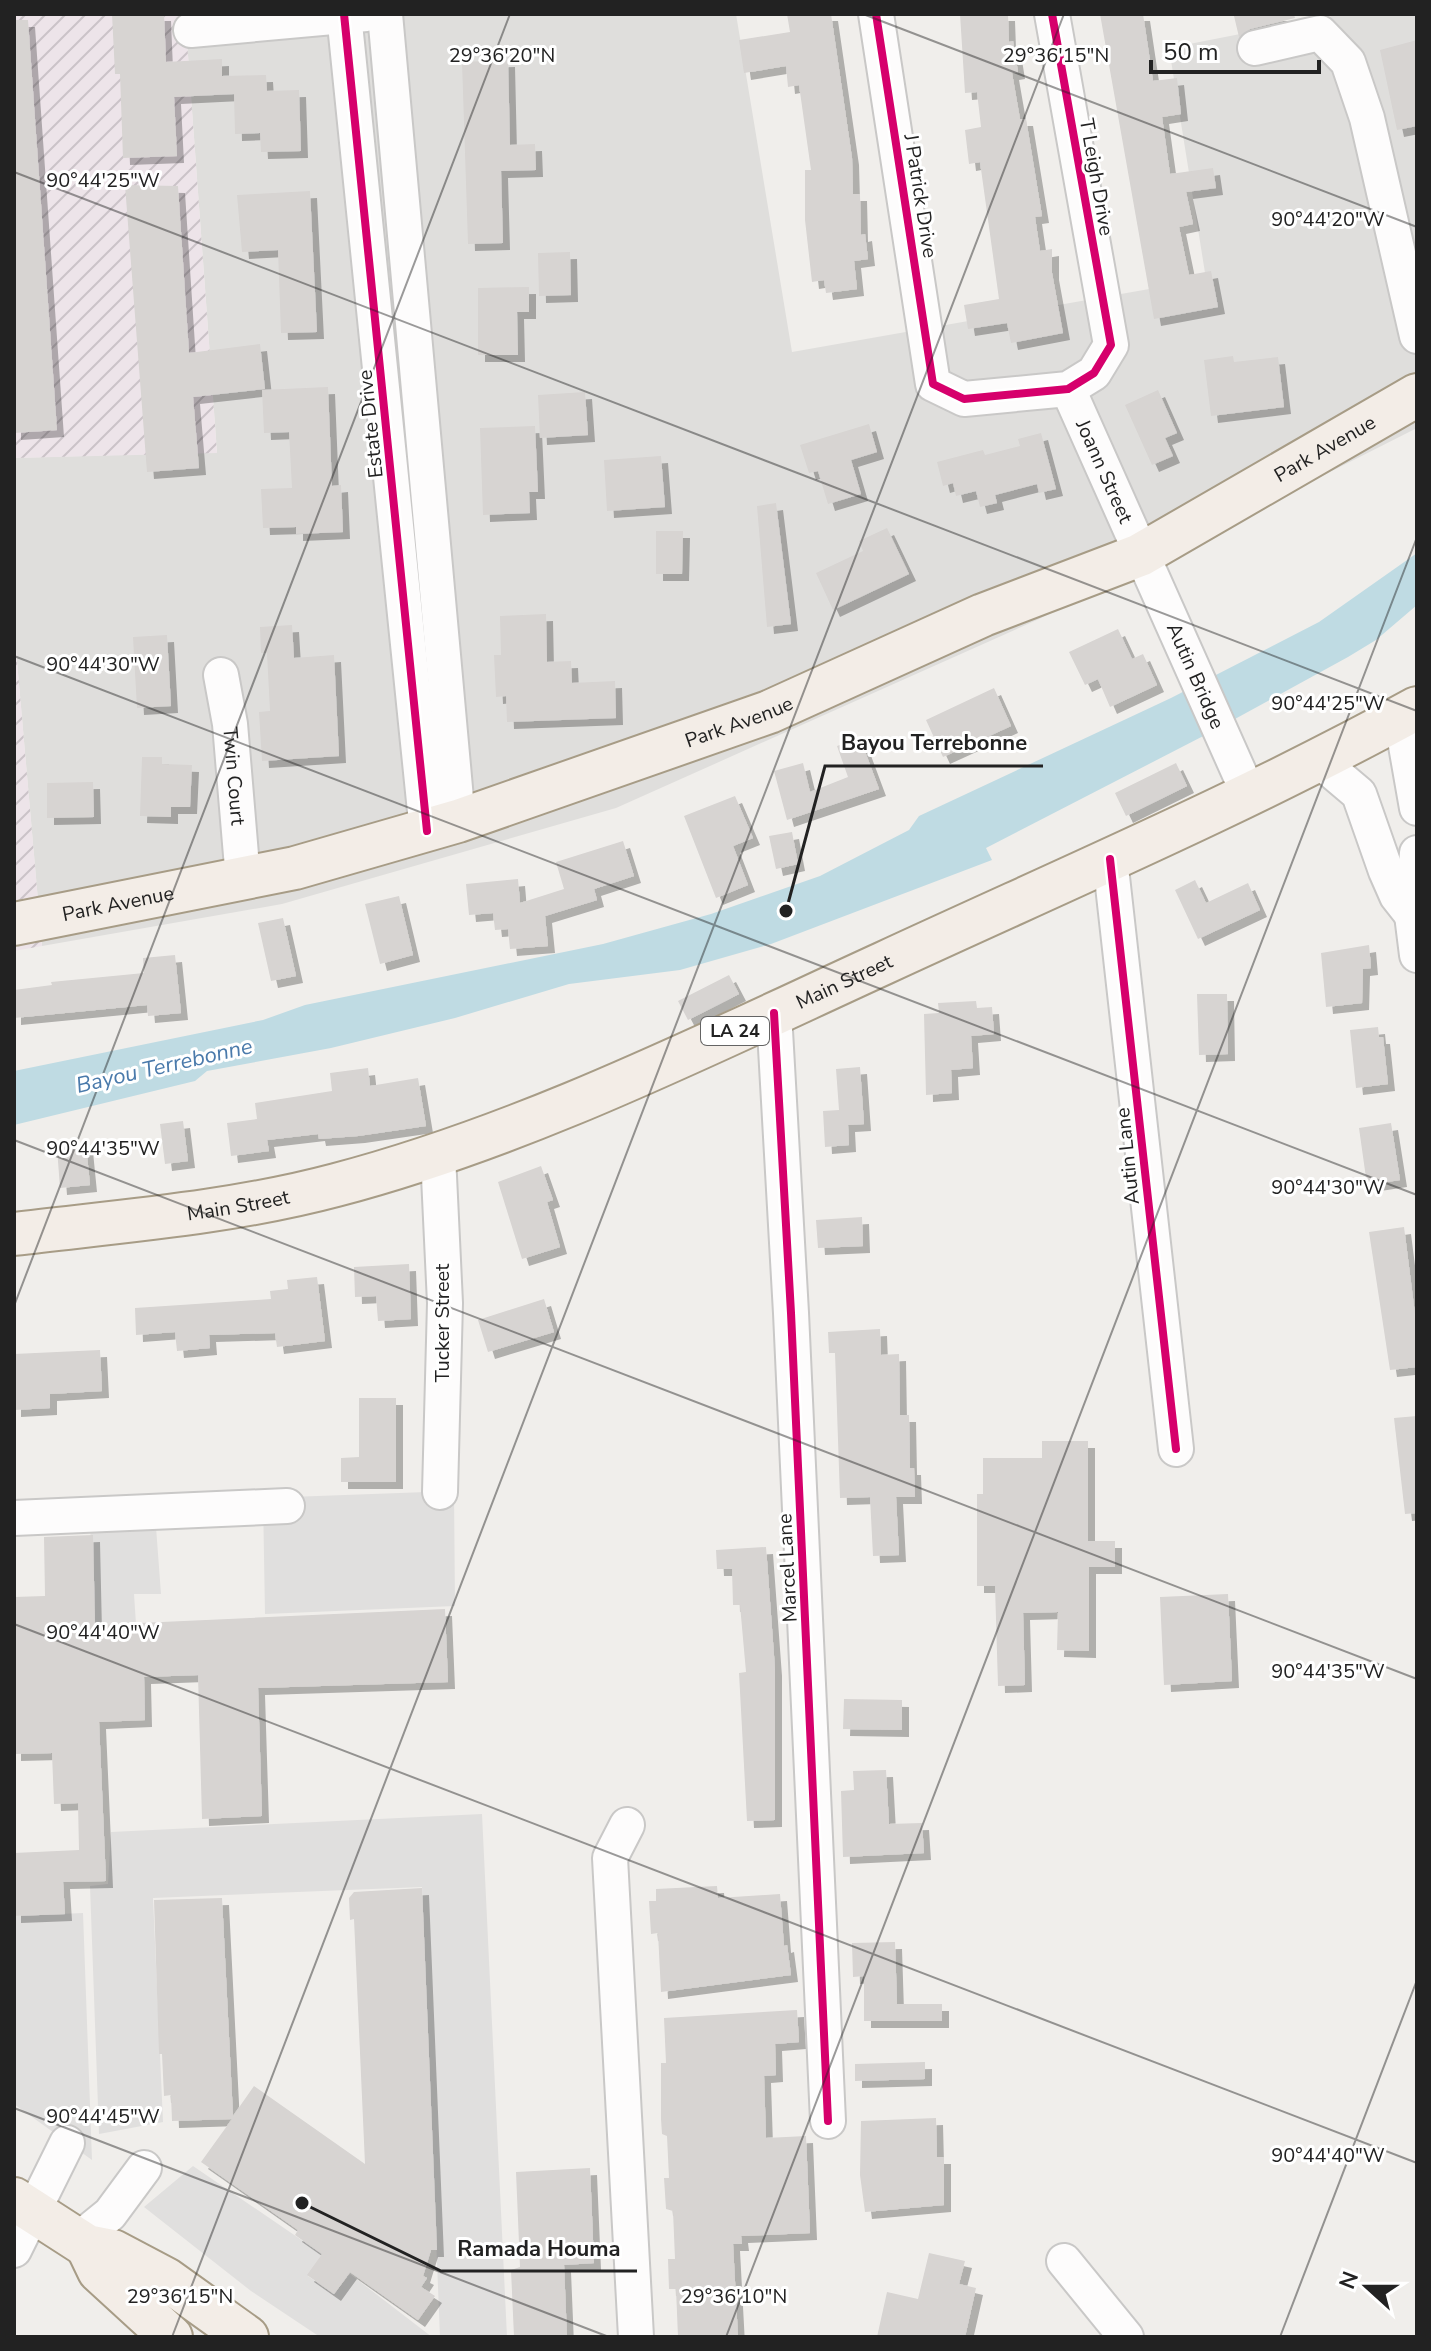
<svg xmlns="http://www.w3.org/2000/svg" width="1431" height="2351" font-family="'Nunito Sans',sans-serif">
<defs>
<pattern id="industrial-furrows" width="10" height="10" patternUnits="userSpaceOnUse" patternTransform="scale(2)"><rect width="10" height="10" fill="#ede4e9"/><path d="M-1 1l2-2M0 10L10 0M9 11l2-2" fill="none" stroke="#cbc3c8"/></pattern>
<filter id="shadow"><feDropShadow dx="7" dy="7" stdDeviation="0" flood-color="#0004"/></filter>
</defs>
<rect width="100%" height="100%" fill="#f0eeeb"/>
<path fill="#dfdedc" d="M185,14H736L792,352L1206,279L1169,48L1342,14H1417V428L1039,619L616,808L282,904L42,946L14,627V458L217,452Z"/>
<path fill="url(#industrial-furrows)" d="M14,14H185L217,453L14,458Z
M14,627L42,946L14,951Z"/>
<path fill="#e0dfde" d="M454,1491L455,1606L265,1614L263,1498Z
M154,1500L161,1594H134L136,1624L95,1625L89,1505Z
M482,1814L507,2337H440L422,1887L153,1898L163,2122L99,2134L90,1886L108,1884L111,1832Z
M83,1913L92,2160L14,2104V1916Z
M193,2166L322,2254L308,2276L334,2294L350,2274L432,2337H320L251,2291L144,2207Z"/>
<path fill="#bfdbe3" d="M1417,553V605L1376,640L1348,657L1213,731L986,848L992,860L771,944L680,970L569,984L455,1018L331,1048L207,1071L195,1081L14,1125V1071L263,1020L305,1005L603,944L711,914L820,876L909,830L919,816L1171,698L1319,622Z"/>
<path fill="#d7d4d2" filter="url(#shadow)" d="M112,14H164L166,62L222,59V76L266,75L267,91L299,90L301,151L261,152L260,133L235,134L234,94L174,97L177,156L123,158L120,74H115Z
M787,14H831L852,158L853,194H860L861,235L865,234L868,259L854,261L857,289L826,293L824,280L812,282L805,220V170H811L799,85L788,87L786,66L744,73L739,40L790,32Z
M960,14H1008L1009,42L1013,41L1018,72L1012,73L1020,119H1026L1042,216L1035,217L1040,251L1052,249V273L1063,333L1011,343L1007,323L968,329L964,305L999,299L980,162L969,164L965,130L981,127L977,92L965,93Z
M1100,14H1143L1153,81L1177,78L1181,114L1162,117L1170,174L1213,168L1216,188L1186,192L1193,224L1179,227L1189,275L1211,271L1218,307L1154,319Z
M1245,14H1294L1295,18L1250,29L1239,37L1234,16Z
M14,20H28L57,430L14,433Z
M1417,40V126L1397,130L1380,50Z
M508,60L510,145L535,144L536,170L501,171L503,243L468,244L462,62Z
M125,185L178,186L189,353L260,344L265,389L193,397L199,468L147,472Z
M310,191L317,332L281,333L278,250L242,252L237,195Z
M570,252L571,295L539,296L538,253Z
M529,287V312H517L518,355H478V288Z
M1233,356L1234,362L1278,357L1284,407L1211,416L1204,360Z
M328,387L332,486L341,485L343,532L296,534V527L263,528L261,489L292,488L289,432L264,433L262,390Z
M1158,390L1177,433L1165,438L1173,456L1152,465L1125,405Z
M585,392L588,435L540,438L538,395Z
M869,424L877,452L851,460L861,494L828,504L818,471L809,473L800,445Z
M535,426L538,492H529L530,513L483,515L480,428Z
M1041,433L1056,489L1039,493L1037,484L995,495L997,503L980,507L976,491L956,496L953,483L943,486L937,462L983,450L985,455L1020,446L1018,439Z
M661,456L665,507L607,511L604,460Z
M776,503L791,624L767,627L757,506Z
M887,528L909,574L833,610L816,573L863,551L859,541Z
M656,531H683L682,574H656Z
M546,614L547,662L571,661L572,683L615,681L616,718L507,722L506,696L496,697L494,655H501L500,616Z
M292,625L294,658L334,655L339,756L262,761L259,712L270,711L267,653H261L260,627Z
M1118,629L1132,659L1143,654L1157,685L1110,707L1098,679L1085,685L1069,652Z
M167,635L171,706L137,708L133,637Z
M994,688L1011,726L943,757L926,720Z
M860,738L879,789L787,820L774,771L803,763L810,792L848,777L837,746Z
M142,757H162V764L192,765L190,807H171V817L140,816Z
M1176,763L1187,786L1126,816L1115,793Z
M93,782L94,817L47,818V783Z
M735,796L753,838L733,846L748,885L716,898L684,816Z
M792,832L798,864L776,869L769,836Z
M623,841L634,876L594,889L597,900L545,916L548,946L510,949L508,929L495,930L493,913L469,915L466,884L518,879L520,903L564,889L556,862Z
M1195,880L1206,903L1248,883L1260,910L1198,939L1175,890Z
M399,896L413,955L380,964L365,904Z
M283,918L296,976L271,981L258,923Z
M1369,945L1371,968L1363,969L1362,1003L1326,1007L1321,953Z
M175,955L181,1013L148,1016L147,1005L14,1018V990L52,985L51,982L144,973L143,958Z
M729,975L739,994L688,1020L678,1001Z
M1197,994H1227L1228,1054L1199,1055Z
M976,1001L977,1008L992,1007L994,1034L971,1036L973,1068L951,1070L952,1093L926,1095L924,1014L939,1013L938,1003Z
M1378,1027L1379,1037H1383L1388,1084L1356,1088L1350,1030Z
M860,1067L864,1124L848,1125L849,1145L825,1147L823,1111L839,1110L836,1069Z
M368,1068L370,1086L418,1078L426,1126L358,1136L319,1139L318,1134L267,1140L269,1151L231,1156L227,1123L257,1119L255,1103L332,1091L330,1073Z
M183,1121L188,1161L165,1164L160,1124Z
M1391,1123L1400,1180L1367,1185L1359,1128Z
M86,1145L90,1185L60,1188L57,1148Z
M541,1166L553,1200L547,1202L560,1247L522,1259L498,1182Z
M862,1217L863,1246L818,1248L816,1220Z
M1404,1227L1417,1330V1367L1390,1370L1369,1232Z
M409,1264L411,1319L378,1321L376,1296L355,1297L354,1267Z
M317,1277L325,1341L277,1347L275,1333L209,1335L210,1348L177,1351L175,1332L136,1335L135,1308L271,1299L270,1291L288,1289L287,1280Z
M544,1299L554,1332L488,1352L478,1320Z
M880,1329L881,1355L899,1354L900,1415H909L910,1468H914L915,1497H896L899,1555L873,1556L870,1497L840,1498L835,1353H829L828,1332Z
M100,1350L102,1391L50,1394V1408L14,1410V1354Z
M359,1398H396V1482H341V1458L359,1457Z
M1417,1416V1513L1405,1514L1394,1418Z
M1042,1441H1088V1541H1115V1567H1089V1651L1057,1650L1058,1612L1023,1613L1025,1685L998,1686L995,1586H977V1494H983V1458H1042Z
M93,1535L95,1625L445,1609L448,1682L258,1688L262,1816L202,1819L198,1675L144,1677L145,1720L99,1722L106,1881L63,1882L65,1914L14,1916V1853L79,1850L78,1803L54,1804L52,1753L14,1754V1597L45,1596L44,1537Z
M766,1547L775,1669V1820L747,1821L739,1673L746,1672L740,1605H733L732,1569H717L716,1550Z
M1228,1594L1232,1681L1164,1685L1160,1597Z
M844,1699L902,1700V1730L843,1729Z
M886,1770L889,1824L922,1823L924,1853L843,1857L841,1791L854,1790L853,1771Z
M717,1886L718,1898L780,1894L784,1946L787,1945L791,1975L661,1992L658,1933L651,1934L649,1901H656V1889Z
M422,1888L437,2250H431L423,2276L427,2278L421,2287L435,2296L418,2320L350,2272L334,2294L307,2275L322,2254L295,2235L298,2230L201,2162L232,2119L172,2121L171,2095L164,2096L162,2054H159L154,1900L222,1898L233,2116L254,2086L365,2164L354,1919L350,1920L349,1898L354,1892Z
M895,1942L897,2004H942V2021H864V1976L853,1977L852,1943Z
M797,2010L799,2042L775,2044L776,2075L764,2076L766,2138L806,2136L810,2233L741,2236L742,2244H733L738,2337H678L676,2289H669L668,2259H675L673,2211L666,2209L664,2178H669L667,2136L662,2134L661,2119V2063H666L664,2018Z
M925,2062V2079L855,2081V2064Z
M936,2118L937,2157H944V2205L865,2212L860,2175L861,2121Z
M590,2168L594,2263L564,2265L567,2337H514L511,2270L520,2267L516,2172Z
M929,2253L965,2261L959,2284L976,2288L965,2337H877L887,2292L918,2299Z"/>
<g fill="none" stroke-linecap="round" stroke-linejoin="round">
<defs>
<g id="minor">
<path d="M344,14L427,831"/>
<path d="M385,14L458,821"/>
<path d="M876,14L933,384L964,399L1068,389L1094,373L1111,345L1052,14"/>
<path d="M191,30L366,14"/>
<path d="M1255,48L1320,33L1348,62L1367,118L1417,336"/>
<path id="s1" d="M1068,389L1250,797"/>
<path id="s2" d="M221,675L230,724L243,879"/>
<path d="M1401,717L1417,808"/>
<path d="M1320,761L1359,794L1386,871L1397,896L1412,915"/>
<path d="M1417,853L1412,915L1417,955"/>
<path d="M1110,859L1176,1449"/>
<path d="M774,1013L791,1313L828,2121"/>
<path d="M438,1155L445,1303L440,1492"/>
<path d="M14,1518L287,1506"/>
<path d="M627,1825L610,1858L636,2337"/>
<path d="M78,2240L110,2214L144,2168"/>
<path d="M14,2250L67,2143"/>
<path d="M1064,2261L1126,2337"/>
</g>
<g id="major">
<path id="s3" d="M14,924L295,868L458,821L769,712L983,615L1140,555L1417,395"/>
<path id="s4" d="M14,1234C122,1221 231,1213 336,1185C526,1135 705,1045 884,963C1063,880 1244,803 1417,708"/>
<path d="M14,2199L87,2246L113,2251L166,2279L247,2337"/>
<path d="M87,2246L99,2271L171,2337"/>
</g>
</defs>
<use href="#minor" stroke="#c9c8c7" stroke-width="38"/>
<use href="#major" stroke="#a79c86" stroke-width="46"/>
<use href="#minor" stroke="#fdfcfc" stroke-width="34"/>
<use href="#major" stroke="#f3ede7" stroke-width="42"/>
<defs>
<path id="cycleway" d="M344,14L427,831
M876,14L933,384L964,399L1068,389L1094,373L1111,345L1052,14
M1110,859L1176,1449
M774,1013L791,1313L828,2121"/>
</defs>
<use href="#cycleway" stroke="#fff" stroke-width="13"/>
<use href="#cycleway" stroke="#d6006c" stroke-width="8"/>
</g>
<path fill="none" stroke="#222" stroke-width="2" stroke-opacity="0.45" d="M863,14L1417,227M14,172L1417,711M14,656L1417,1195M14,1140L1417,1679M14,1306L510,14M14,1624L1417,2163M14,2108L609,2337M172,2337L1064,14M726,2337L1417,537M1280,2337L1417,1980"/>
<g text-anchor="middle" stroke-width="6" stroke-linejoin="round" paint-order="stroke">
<rect fill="#fff" stroke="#646464" stroke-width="2" x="701" y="1017" width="68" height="28" rx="6"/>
<g font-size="18" font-weight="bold" fill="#222">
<text x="735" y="1037">LA 24</text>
</g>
<g font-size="20" fill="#222" stroke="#fff">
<text transform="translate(1097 177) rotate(80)" y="7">T Leigh Drive</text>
<text transform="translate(921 196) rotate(81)" y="7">J Patrick Drive</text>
<text transform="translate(370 424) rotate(-96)" y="7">Estate Drive</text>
<text dy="7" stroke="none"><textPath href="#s3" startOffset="1402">Park Avenue</textPath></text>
<text dy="7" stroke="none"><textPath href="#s1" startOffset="90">Joann Street</textPath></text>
<text dy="7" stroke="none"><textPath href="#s1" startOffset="314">Autin Bridge</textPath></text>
<text dy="7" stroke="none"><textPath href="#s3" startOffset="754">Park Avenue</textPath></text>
<text dy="7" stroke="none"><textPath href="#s2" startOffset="102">Twin Court</textPath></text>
<text dy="7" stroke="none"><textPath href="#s3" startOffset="106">Park Avenue</textPath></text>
<text dy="7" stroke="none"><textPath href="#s4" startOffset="874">Main Street</textPath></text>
<text transform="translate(1127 1156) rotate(-96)" y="7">Autin Lane</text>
<text dy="7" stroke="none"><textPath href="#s4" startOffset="226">Main Street</textPath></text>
<text transform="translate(442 1323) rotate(-90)" y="7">Tucker Street</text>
<text transform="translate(787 1568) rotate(-93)" y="7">Marcel Lane</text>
</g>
<g font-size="22" font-style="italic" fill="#4a7aab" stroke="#fff">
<text transform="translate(164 1065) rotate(-13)" y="8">Bayou Terrebonne</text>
</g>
</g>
<g font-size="20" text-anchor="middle" fill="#222" stroke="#fff" stroke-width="6" stroke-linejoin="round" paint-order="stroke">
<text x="502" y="62">29°36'20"N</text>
<text x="1056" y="62">29°36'15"N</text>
<text x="103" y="187">90°44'25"W</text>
<text x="1328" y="226">90°44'20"W</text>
<text x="103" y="671">90°44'30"W</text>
<text x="1328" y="710">90°44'25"W</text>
<text x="103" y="1155">90°44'35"W</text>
<text x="1328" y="1194">90°44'30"W</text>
<text x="103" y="1639">90°44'40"W</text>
<text x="1328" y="1678">90°44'35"W</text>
<text x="103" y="2123">90°44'45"W</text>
<text x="1328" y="2162">90°44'40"W</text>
<text x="180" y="2303">29°36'15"N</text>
<text x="734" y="2303">29°36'10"N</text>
</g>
<path fill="none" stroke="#222" stroke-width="3" d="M786 911L825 766H1043M302 2203L441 2271H637"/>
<g fill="#222" stroke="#fff" stroke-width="3">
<circle cx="786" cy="911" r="8"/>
<circle cx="302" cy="2203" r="8"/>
</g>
<g font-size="22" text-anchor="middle" font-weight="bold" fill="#222" stroke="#fff" stroke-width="6" stroke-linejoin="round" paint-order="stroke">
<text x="934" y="750">Bayou Terrebonne</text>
<text x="539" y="2256">Ramada Houma</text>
</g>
<rect width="1431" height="2351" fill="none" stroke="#222222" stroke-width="32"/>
<g transform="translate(1367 2287) rotate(291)" stroke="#ffffff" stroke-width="6" paint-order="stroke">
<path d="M0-6L14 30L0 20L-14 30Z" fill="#222222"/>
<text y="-12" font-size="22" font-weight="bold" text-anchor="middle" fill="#222222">N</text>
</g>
<path d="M1151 60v12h168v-12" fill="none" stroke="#222222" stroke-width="4"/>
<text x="1163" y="60" font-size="24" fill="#222222" stroke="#ffffff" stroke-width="6" paint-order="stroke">50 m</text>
</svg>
